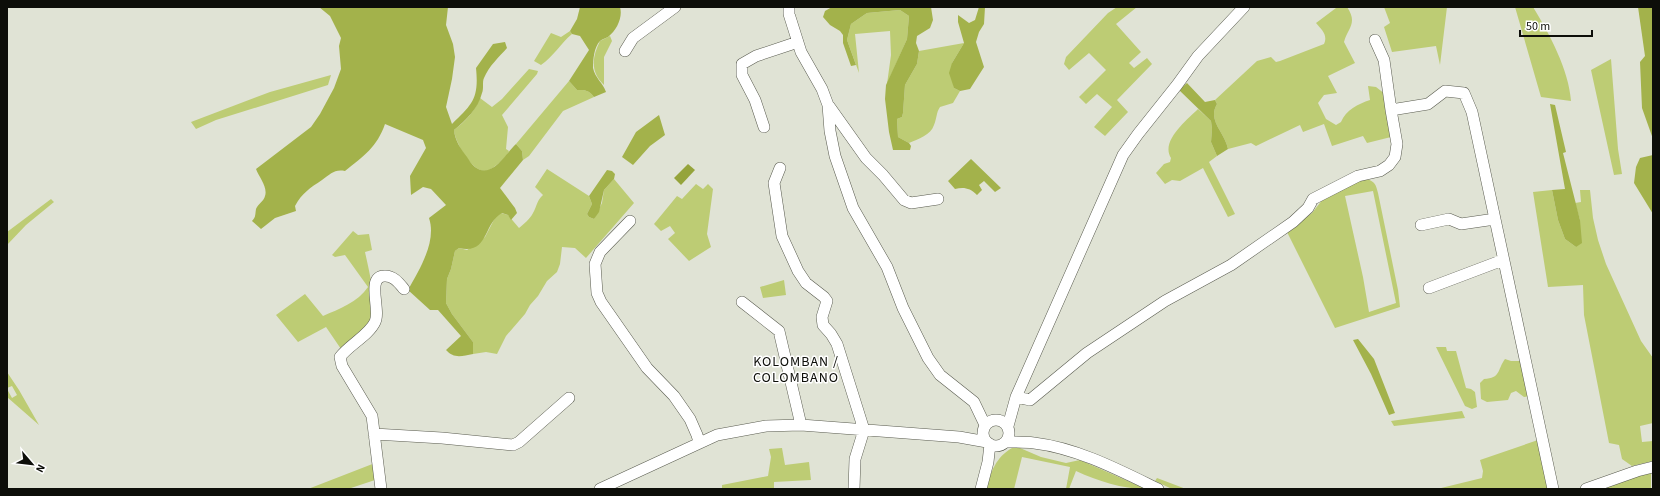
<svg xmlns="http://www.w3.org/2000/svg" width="1660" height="496" font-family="'Source Sans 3',sans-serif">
<rect width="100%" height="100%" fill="#e0e3d5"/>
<path fill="#bdcc74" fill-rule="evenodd" d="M1117,7H1137L1116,24L1141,52L1129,63L1134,68L1147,58L1152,64L1117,100L1128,112L1105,136L1094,127L1112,107L1097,94L1086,104L1079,97L1106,70L1089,53L1069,70L1064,64L1066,57L1108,13Z
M1347,7C1358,23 1348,28 1344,42L1355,63L1328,76L1337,93L1324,95L1318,103L1326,119L1336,125L1341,122C1346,110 1358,104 1370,100L1368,86L1376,87L1385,94L1391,137L1367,143L1363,136L1332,146L1324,124L1303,132L1300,125L1256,146L1251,143L1228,149C1225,132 1207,121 1217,104L1215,100L1257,61L1271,57L1276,62L1280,61L1324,44C1328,35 1322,30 1316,23L1336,8Z
M1384,7H1447L1440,65L1436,46L1392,52L1384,27L1390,23Z
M1515,7H1533C1549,33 1569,70 1571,101L1541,97Z
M900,10L909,16L907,39L887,84L891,55L890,31L855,34L859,73L847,40L851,24L867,13Z
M570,31L572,34C561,43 553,57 541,65L534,61L551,33L561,37Z
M610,36L612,41L604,57V85C590,72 592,57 600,41Z
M964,43L952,63L954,88L960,91L953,103L940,107C936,113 937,118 934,125C931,135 918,139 909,143L898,137L897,119L902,117L903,113L905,85L917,64L919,51Z
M1611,59L1618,149L1622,174L1614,175L1591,70Z
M529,69L538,71L537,74L502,115L508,127L506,149L509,151C507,156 503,159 499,163C495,166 490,171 485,171C471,171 455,142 454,130C465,122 475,111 480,98L492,107L502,99Z
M331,75L328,85L216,120L196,129L191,122L270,92Z
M569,81L577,90C585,90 589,90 594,97L563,111L529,156L523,160L522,151L516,144Z
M1198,109L1211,121L1212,129L1211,142L1217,156L1209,162L1235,214L1228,217L1203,168L1180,181L1172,180L1165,184L1156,173L1164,164L1170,162L1171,158C1160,141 1188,119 1198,109Z
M547,169L589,196L592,204L587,214L589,217L594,219L602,203L604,190L614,179L634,203L586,258L575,248L562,247L560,264L557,272L547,281L538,296L530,305L525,314L506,336L497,354L486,352L473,354V342L452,314L446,303L447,279L451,269L455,251L459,248L467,250L485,237L496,216L501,213L508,215L519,228C524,224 530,219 533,213C537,206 537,200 543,195L535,187Z
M1366,179C1375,181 1376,185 1378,193L1398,290L1400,307L1335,328L1287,232L1312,213L1323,199L1342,188ZM1373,191L1396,303L1369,312L1363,277L1345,196Z
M696,184L703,189L708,184L713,189L707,234L711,247L689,261L668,239L675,233L670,226L661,231L654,224L677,196L682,199Z
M1552,190L1558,220L1565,239L1576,247L1580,220L1575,203L1581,202L1580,190H1590L1593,218L1598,240L1606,264L1641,341L1653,358V423L1640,426L1642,442L1653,441V461L1632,466L1622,459L1619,445L1609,443L1584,315L1583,285L1548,287L1533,192Z
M51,199L54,202L26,225L7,245V232Z
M353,231L358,235L369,234L372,250L365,252C369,271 381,315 366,330C359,337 349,343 341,349L326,327L298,342L276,315L305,294L323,316C339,309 358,302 368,287L345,255L335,257L332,255Z
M784,280L786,295L763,298L760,287Z
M1436,347H1446L1447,351H1456L1466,388L1471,389L1475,392L1477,407L1472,409L1465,406Z
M1505,359L1511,361H1522L1531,396L1524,397L1516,391L1511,393L1508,400L1487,402L1481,399L1480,383L1484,379C1501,378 1497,370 1505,359Z
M7,372L19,390L39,425L7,397V389L12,398L17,395L12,386L7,388Z
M1462,411L1465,418L1394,426L1391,421Z
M1538,440L1549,489H1437L1482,478L1483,471L1480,460Z
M782,448L785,465L809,462L811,480L774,482V488L722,489V485L768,476L771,457L769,449Z
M1012,448H1020L1041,457L1066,463L1080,460L1146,489C1122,489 1098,481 1076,471L1069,489H1066L1070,467L1022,457L1014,489L986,488C991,472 996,457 1012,448Z
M375,463L378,479L348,489H308Z
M1651,472V489H1603L1625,480Z
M1157,478L1186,489H1172L1155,481Z"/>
<path fill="#a3b24b" d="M319,7H448L446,25L453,44L455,57L452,79L446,107L452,124C473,104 479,98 476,68L493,44L505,42L507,48C499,57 489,66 484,78C482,82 484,88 482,93C478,109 466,120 454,130C455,141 461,149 467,157C469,160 472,165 475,167C492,180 506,153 516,144L522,151L523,160L500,188L515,208L517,213L511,220L508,215L502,213C483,223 489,255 459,248L455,251L451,269L447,279L446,303L452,314L473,342V354C462,356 454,359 446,350L461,336L438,310H430L408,290C419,270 437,242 429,218L446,205L431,189L423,187L411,195L410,176L426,148L423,140L385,124C377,147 364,156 345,171C334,169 331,174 322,180C310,188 302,193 295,206L296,211L275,218L261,229L252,221C256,217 255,215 256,209C258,204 264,201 265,196C268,187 259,177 256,169L311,127L320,114L334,88L341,69L339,46L341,38L330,16Z
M580,7H620C623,17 617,30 608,37C606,38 602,39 600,41C594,47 593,60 593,68C595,78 603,83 606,92L594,97C589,90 585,90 577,90L569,81L589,50L580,36L572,34L570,31L577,19Z
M832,7H931L933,20L930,28L917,36L916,43L919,51L917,64L905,85L903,113L902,117L897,119L898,137L909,143L911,146L910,150H893L889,132L885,99L886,85L907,39L909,16L900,10L867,13L851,24L847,40L856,65L851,66L843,43V35L840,31L830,25L823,17L825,11Z
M979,7H985L984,24L979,32L976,42L984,67L970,89L960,91L954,88L949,73L952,63L964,43L958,22V15L969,23L975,20Z
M1638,7H1653V139L1642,108L1640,62L1645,56Z
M1187,83L1205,102L1215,100L1217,104C1207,121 1225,132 1228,149L1217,156L1211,142L1212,129L1211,121L1179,90Z
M1550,104L1555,105L1566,152L1563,153L1580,220L1582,243L1576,247L1565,239L1558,220L1552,190L1565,189Z
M659,115L665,135L650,146L633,165L622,157L636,132Z
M1653,155V214L1634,183L1636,167L1640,158Z
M971,159L1001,188L995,192L984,181L979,185L982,190L977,195C970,188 964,187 955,189L948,181Z
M607,170L612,171L615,174L614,179L604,190L599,212L594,219L589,217L587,214L592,204L589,196Z
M1358,339L1374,359L1395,413L1389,415L1371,374L1353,340Z"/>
<path fill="#95a43b" d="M688,164L695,170L681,185L674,178Z"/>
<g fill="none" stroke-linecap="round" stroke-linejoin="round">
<defs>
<path id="minor" d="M789,7V14L801,52L822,89L828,105L830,131L835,156L853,208L887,267L903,308L928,358L940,375L974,402L985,425
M1375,40L1384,60L1391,110
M625,51L633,38L675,7
M829,106L866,158L883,175L904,200L911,203L938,199
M764,127L755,100L742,75V64L756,56L798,42
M780,168L774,183L782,236L798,271L806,283L824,297L827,301L822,317L823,325L831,334L837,344L864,430L855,459L854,489
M630,221L600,252L595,264L597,293L601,302L647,368L674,396L690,419L697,435L699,442
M1421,225L1449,219L1461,224L1495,219
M1429,288L1503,260
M742,302L779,331L801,425
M1016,397L1030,400L1087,353L1165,301L1231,265L1293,222L1308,208L1313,199L1358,176L1380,171L1389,165L1395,157L1397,144L1391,110L1428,104L1445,91L1464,93L1472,112L1553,489
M983 433a13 13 0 1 1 26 0a13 13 0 1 1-26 0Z
M1008,426L1016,397L1123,155L1138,134L1177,85L1198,56L1244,7
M374,434L442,438L513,445L519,442L569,398
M1006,442C1015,442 1025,442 1034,443C1077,448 1119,470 1158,489
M381,489L372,416L342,366L340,357C349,345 369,335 375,322C381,310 366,277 384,276C393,275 399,283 404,289
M600,489L717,435L766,426L801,425L959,437L987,442
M981,489L988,462L990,444
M1586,489L1637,471L1653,467"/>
</defs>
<use href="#minor" stroke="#595b4f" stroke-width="12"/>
<use href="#minor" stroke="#fff" stroke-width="11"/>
</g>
<g text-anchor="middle" stroke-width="3" stroke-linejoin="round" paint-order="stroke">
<g font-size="14" letter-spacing="1" fill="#0d0e09" stroke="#fff">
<text x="796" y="366">KOLOMBAN /<tspan x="796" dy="16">COLOMBANO</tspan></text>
</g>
</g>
<rect width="1660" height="496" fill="none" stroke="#0d0e09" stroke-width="16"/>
<g transform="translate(32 464) rotate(118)" stroke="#ffffff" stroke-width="3" paint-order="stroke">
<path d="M0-3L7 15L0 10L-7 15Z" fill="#0d0e09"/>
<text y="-6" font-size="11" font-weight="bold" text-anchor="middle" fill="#0d0e09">N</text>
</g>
<path d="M1520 30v6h72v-6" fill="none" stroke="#0d0e09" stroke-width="2"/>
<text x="1526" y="30" font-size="12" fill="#0d0e09" stroke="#ffffff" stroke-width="3" paint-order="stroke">50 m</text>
</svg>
